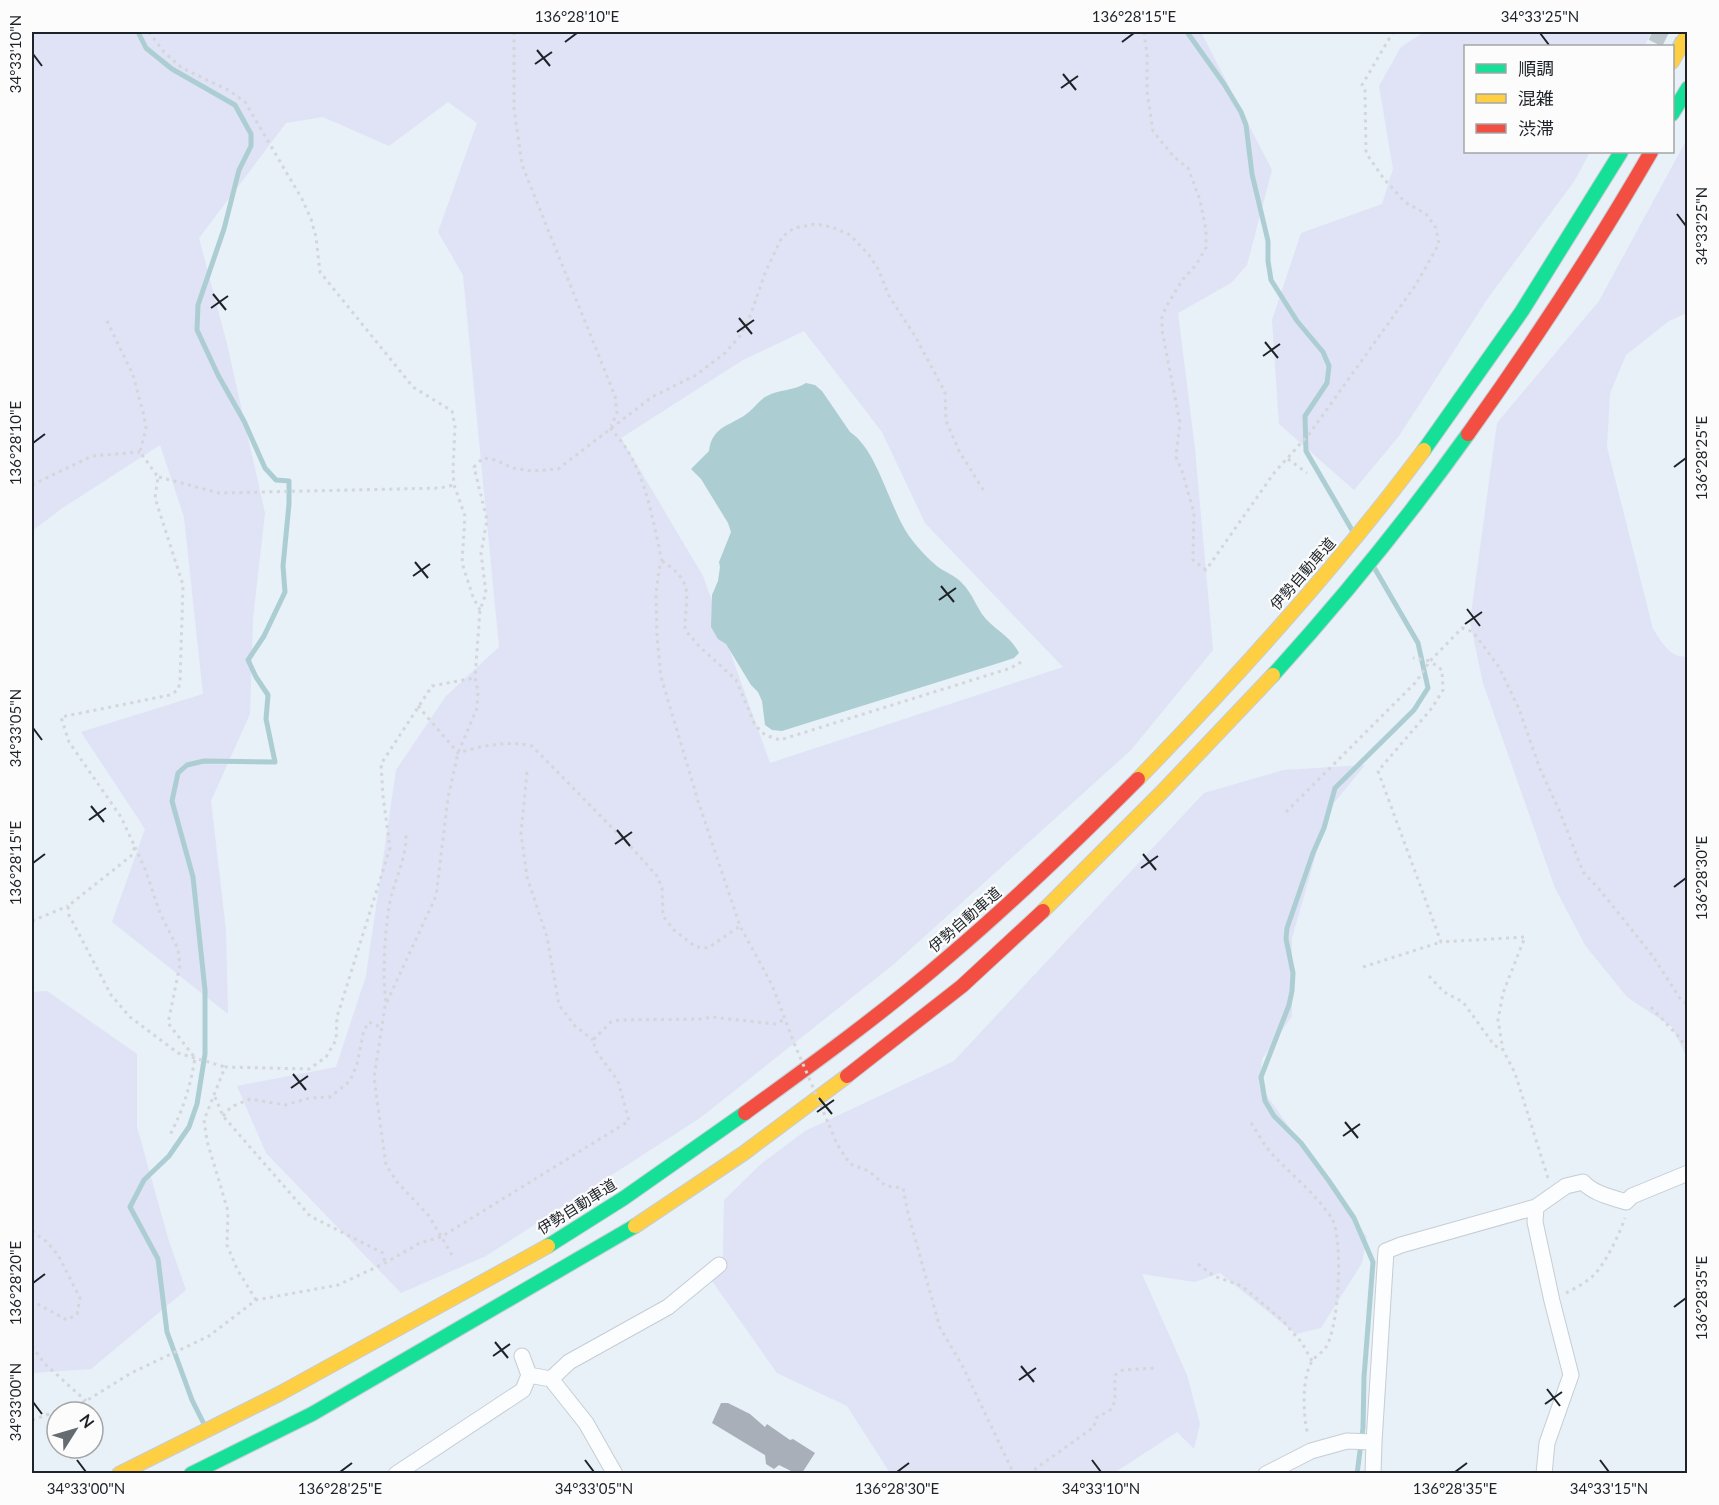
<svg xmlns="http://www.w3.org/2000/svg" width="1719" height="1505" font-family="Lato,'Noto Sans JP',sans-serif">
<rect width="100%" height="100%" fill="#e8f0f8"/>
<path fill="#dfe3f5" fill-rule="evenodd" d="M32,32H1201L1272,170L1247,265L1231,283L1178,313L1195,449L1213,650L1131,750L894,964L700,1118L486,1256L401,1293L266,1153L237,1086L336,1067L366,976L396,770L446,696L499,647L463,275L438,232L477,123L448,102L389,146L323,117L286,123L199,238L227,344L265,513L253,618L250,714L211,801L226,931L228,1014L112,922L145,829L81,732L203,694L184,517L160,445L61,509L32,531ZM804,331L882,432L925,523L1063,667L770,763L703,576L621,438L743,360Z
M1424,32H1652L1644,46H1466V152H1590L1575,180L1488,298L1399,436L1354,490L1279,424L1272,320L1301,233L1382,204L1393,169L1379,86L1401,47Z
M1687,139V313L1669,321L1626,355L1610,393L1607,447L1653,629C1661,641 1671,660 1687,656V1058L1672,1027L1627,997L1585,945L1555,888L1483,683L1470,622L1497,423L1599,301Z
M1365,765L1329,809L1292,938V1016L1262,1059L1260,1086L1367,1237L1362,1263L1321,1328L1296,1334L1220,1273L1195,1282L1142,1274L1187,1375L1200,1424L1194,1449L1177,1432L1114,1473H890L847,1406L777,1373L712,1281L723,1255L724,1200L761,1164L805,1131L954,1061L1204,793L1284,770Z
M47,991L137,1054V1127L168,1238L186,1290L91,1369L32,1373V992Z"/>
<path fill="#acced3" d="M806,383L815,385L822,391L850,432C877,449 890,509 909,536C917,547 927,558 938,567C945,572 954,575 961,582C974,594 977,612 990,623C1001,633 1012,639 1019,653L1014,658L1002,662L782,731L772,730L765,725L762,701L758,692L751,685L726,644L718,639L711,627L712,595L718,581L720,567L719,562L731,532L728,523L701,479L691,469L709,451C712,425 732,426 749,412C755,407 760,399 767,396C779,389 794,391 806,383Z"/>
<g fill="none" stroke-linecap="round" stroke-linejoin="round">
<path stroke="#acced3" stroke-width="5" d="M138,32L146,48L172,69L235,105L251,134V146L239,170L224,229L198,305L197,330L218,375L244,421L265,468L276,480L289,481V504L283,566L285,592L264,636L248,660L256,677L268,695L266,719L275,762L204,761L187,765L178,773L172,801L193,877L205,990V1054L197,1104L189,1127L169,1156L144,1180L130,1207L158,1259L167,1332L192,1400L204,1424
M1187,32L1224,84L1241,112L1246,125L1252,174L1268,241V261L1271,280L1297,321L1323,352L1329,366L1327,383L1305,416L1306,451L1352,530
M1357,1474L1363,1428L1364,1377L1373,1262L1354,1218L1329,1181L1301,1143L1274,1116L1265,1101L1261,1077L1289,1005L1292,991L1293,973L1286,939L1287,928L1313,853L1324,828L1335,788L1414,710L1428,688L1418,643L1375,569"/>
</g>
<path fill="#a8afb8" d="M721,1403H728L750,1414L765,1427L767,1424L790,1440L793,1439L815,1453L802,1473H795L779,1465L774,1469L766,1464L765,1455L712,1423Z"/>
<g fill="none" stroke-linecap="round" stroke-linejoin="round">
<path stroke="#bfc7ce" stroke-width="15" stroke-dasharray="15 8" stroke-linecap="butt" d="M1652,33L1684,49"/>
<defs>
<path id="street" d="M1536,1207L1535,1222L1552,1301L1571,1375L1547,1443L1544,1474
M522,1356L529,1375L551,1379L586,1423L615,1474
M551,1379L569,1362L668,1307L719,1265
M396,1474L523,1390L529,1375
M1266,1474L1311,1451L1347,1441L1374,1442L1386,1251L1401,1245L1536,1207L1566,1186L1583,1182C1594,1194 1611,1197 1626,1202L1632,1196L1688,1173
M1373,1474L1374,1442"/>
<path id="fast" d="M1672,114L1688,88
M1424,450L1522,311L1621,152
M1273,675C1342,599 1408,518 1468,434
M548,1246L624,1198L745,1113
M191,1474L312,1414L635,1226"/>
<path id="slow" d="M1672,62L1688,33
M1138,779C1239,675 1337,567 1424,450
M1043,911L1162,792L1273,675
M635,1226L744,1153L847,1076
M119,1474L279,1394L548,1246"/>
<path id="jam" d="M1468,434C1533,343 1595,249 1651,152
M847,1076L962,986L1043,911
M745,1113C814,1063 883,1013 948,957C1014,901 1077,840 1138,779"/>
</defs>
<use href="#street" stroke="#c6cdd3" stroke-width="17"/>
<use href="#fast" stroke="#c6cdd3" stroke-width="16"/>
<use href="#slow" stroke="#c6cdd3" stroke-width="16"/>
<use href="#jam" stroke="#c6cdd3" stroke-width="16"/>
<path stroke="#d4d6d9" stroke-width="3" stroke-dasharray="3 4.5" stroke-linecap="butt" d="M149,32L164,52L182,68L230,91L245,102L302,199L311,219L316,237L320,272L413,387L452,411L455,426L453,470L454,485L465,516L462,563L473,597L480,610
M514,32V108L522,165L615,396L617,413L611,426
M1144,32L1147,54V91L1153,131L1174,157L1188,168L1200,200L1206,230V248L1196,265L1183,279L1166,307L1162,317V330L1180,423L1176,457L1182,471L1194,513L1193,560L1206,570L1274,473L1310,433L1415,286L1439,244L1436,228L1426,214L1405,202L1384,179L1366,153L1365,90L1362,85L1393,32
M1648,32L1652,33
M107,321L133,375L143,412L146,428L140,452L158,477L155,498L183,585L180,682L178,690L170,695L61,717L69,742L121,817L135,847L131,856L68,906L69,915L111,995L130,1017L178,1053L225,1067
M610,428C645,464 651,513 662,561L659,569L656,594L657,637L661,677L699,804L740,926L772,985L796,1048
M1288,459L1307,473
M159,477L219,493L440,488L454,485
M32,485L92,456L140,452
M662,561C696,583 685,595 685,630L699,646L736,680L755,725L765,735L780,740L1011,668L1021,662
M418,706L458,753C480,746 510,740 532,746L632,848L657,876L662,888L663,916L674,930L696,947L708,948L740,926
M527,772L521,833L527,877L547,937L559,1005L575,1026L593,1040
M1286,812L1416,682L1430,661L1413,658
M135,847L145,869L160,913L178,949L180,965L168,1023L195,1058C190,1088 183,1110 169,1137
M32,921L68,906
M1363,967L1441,942
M1429,976L1444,992L1463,1002L1494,1045L1503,1050
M386,1001C382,977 385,932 389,907C393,882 406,862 406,835
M1651,1007L1679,1037L1688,1050
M215,1097L223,1116L310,1216L383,1253L385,1263
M223,1116L231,1107L250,1099L285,1105L310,1098L330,1097L350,1081L357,1064L364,1030L369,1022L382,1028
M1251,1123C1259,1134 1265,1148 1275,1157C1291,1174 1323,1201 1333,1221C1343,1243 1339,1327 1326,1347C1323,1352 1317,1355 1313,1360C1301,1376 1303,1417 1308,1435
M829,1125L837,1144L850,1164L869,1171L886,1186L903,1188L908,1213L940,1328L962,1365L1014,1474
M1548,1178L1515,1073L1503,1050L1498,1020L1503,993L1525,937L1441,942L1378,771L1432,708L1443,690L1442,670L1430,661L1462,628L1473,632L1499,667L1519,709L1540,769L1560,812L1583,872L1599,889L1652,955L1681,1000L1688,1005
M32,1231L47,1242L58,1255L80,1298L77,1314L67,1320L32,1301
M452,1255L429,1216L397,1182L386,1165L374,1078L385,1006L436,896L448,798L458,753L477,708L478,691L475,678L480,610L486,593L481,553L487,520L474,467L483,458L496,460L512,468L532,471L558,469L652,397L696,375L725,353L740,336L751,314L765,273L782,237L794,228L816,224L832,227L850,235L869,255L878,269L889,296L915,336L945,392L946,421L959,451L984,491
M1198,1264L1214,1276L1242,1286L1282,1320L1302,1343L1312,1361
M1566,1293C1576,1288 1587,1282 1595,1274C1607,1260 1619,1235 1625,1218
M256,1300L237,1269L227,1245L228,1211L207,1141L204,1120L225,1067L309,1069L326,1057L336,1040L337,1017L390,848L383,796L381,764L432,686L474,678
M32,1346L44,1363L86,1401
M32,1420L86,1401L131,1373L209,1336L256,1300L338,1285L385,1263L420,1243L441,1237L629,1121L618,1081L596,1051L593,1040L611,1022L619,1020L703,1019L711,1017L775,1024L785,1019
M1028,1474L1094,1427L1096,1418L1112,1409C1117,1397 1114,1387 1115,1375L1123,1370L1155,1368"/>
<use href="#street" stroke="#fcfdfe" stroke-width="15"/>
<use href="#fast" stroke="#16e098" stroke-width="14"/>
<use href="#slow" stroke="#ffcf43" stroke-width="14"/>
<use href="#jam" stroke="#f24e42" stroke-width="14"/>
<path stroke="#d4d6d9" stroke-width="3" stroke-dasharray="3 4.5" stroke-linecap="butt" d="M797,1050L829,1125"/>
</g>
<path fill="none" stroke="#1d2328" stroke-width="2" d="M1540,33L1549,45M565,42L577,33M1122,42L1134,33M537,50L550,66M33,54L42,66M535,64L552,52M1063,74L1076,90M1061,88L1078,76M1677,214L1686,226M213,294L226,310M211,308L228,296M739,318L752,334M737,332L754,320M1265,342L1278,358M1263,356L1280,344M33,443L45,434M1674,467L1686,458M415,562L428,578M413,576L430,564M941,586L954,602M939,600L956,588M1467,609L1480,626M1465,624L1482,612M33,728L42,740M91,806L104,822M89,820L106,808M617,830L630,846M615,844L632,832M1143,854L1156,870M33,863L45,854M1141,868L1158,856M1674,887L1686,878M293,1074L306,1090M291,1088L308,1076M819,1098L832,1114M817,1112L834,1100M1345,1122L1358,1138M1343,1136L1360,1124M33,1283L45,1274M1674,1307L1686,1298M495,1342L508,1358M493,1356L510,1344M1021,1366L1034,1382M1019,1380L1036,1368M1547,1389L1560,1406M33,1402L42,1414M1545,1404L1562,1392M77,1460L86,1472M585,1460L594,1472M1092,1460L1101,1472M1600,1460L1609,1472M340,1472L352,1463M897,1472L909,1463M1455,1472L1467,1463"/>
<g text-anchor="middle" stroke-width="4.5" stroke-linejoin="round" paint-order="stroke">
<g font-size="15" fill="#1d2328" stroke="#fcfcfc">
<text transform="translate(1303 574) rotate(-49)" y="5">伊勢自動車道</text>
<text transform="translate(965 920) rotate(-41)" y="5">伊勢自動車道</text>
<text transform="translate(577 1207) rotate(-32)" y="5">伊勢自動車道</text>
</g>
</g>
<rect width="1719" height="1505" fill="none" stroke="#fcfcfc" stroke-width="66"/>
<rect x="1464" y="45" width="210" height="108" fill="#fcfcfc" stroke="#a3a5a7" stroke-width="1.5"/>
<rect x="1476" y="64" width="30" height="9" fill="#16e098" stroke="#a3a5a7" stroke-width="1.5"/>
<text x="1518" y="75" font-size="18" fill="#1d2328">順調</text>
<rect x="1476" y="94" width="30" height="9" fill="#ffcf43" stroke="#a3a5a7" stroke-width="1.5"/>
<text x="1518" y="105" font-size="18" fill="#1d2328">混雑</text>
<rect x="1476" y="124" width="30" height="9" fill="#f24e42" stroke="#a3a5a7" stroke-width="1.5"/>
<text x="1518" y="135" font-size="18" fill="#1d2328">渋滞</text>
<g transform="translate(75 1430) rotate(53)"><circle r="28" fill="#fcfcfc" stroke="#a3a5a7" stroke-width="1.5"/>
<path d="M0-4.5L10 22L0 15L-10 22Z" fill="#646b71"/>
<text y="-9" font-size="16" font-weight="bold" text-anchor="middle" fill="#1d2328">N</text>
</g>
<rect x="33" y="33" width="1653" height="1439" fill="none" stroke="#1d2328" stroke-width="2"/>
<g font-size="15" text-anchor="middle" fill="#1d2328">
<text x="577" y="22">136°28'10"E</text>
<text x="1134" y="22">136°28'15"E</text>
<text x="1540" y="22">34°33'25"N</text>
<text transform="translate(16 54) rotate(-90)" y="5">34°33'10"N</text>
<text transform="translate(1702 226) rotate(-90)" y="5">34°33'25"N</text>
<text transform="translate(16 443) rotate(-90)" y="5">136°28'10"E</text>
<text transform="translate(1702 458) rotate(-90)" y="5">136°28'25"E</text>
<text transform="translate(16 728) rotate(-90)" y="5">34°33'05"N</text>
<text transform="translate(16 863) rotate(-90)" y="5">136°28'15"E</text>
<text transform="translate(1702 878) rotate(-90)" y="5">136°28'30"E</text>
<text transform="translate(16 1283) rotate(-90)" y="5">136°28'20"E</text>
<text transform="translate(1702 1298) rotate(-90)" y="5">136°28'35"E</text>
<text transform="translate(16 1402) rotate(-90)" y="5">34°33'00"N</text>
<text x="86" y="1494">34°33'00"N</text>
<text x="340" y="1494">136°28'25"E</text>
<text x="594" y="1494">34°33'05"N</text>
<text x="897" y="1494">136°28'30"E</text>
<text x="1101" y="1494">34°33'10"N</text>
<text x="1455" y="1494">136°28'35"E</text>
<text x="1609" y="1494">34°33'15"N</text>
</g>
</svg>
